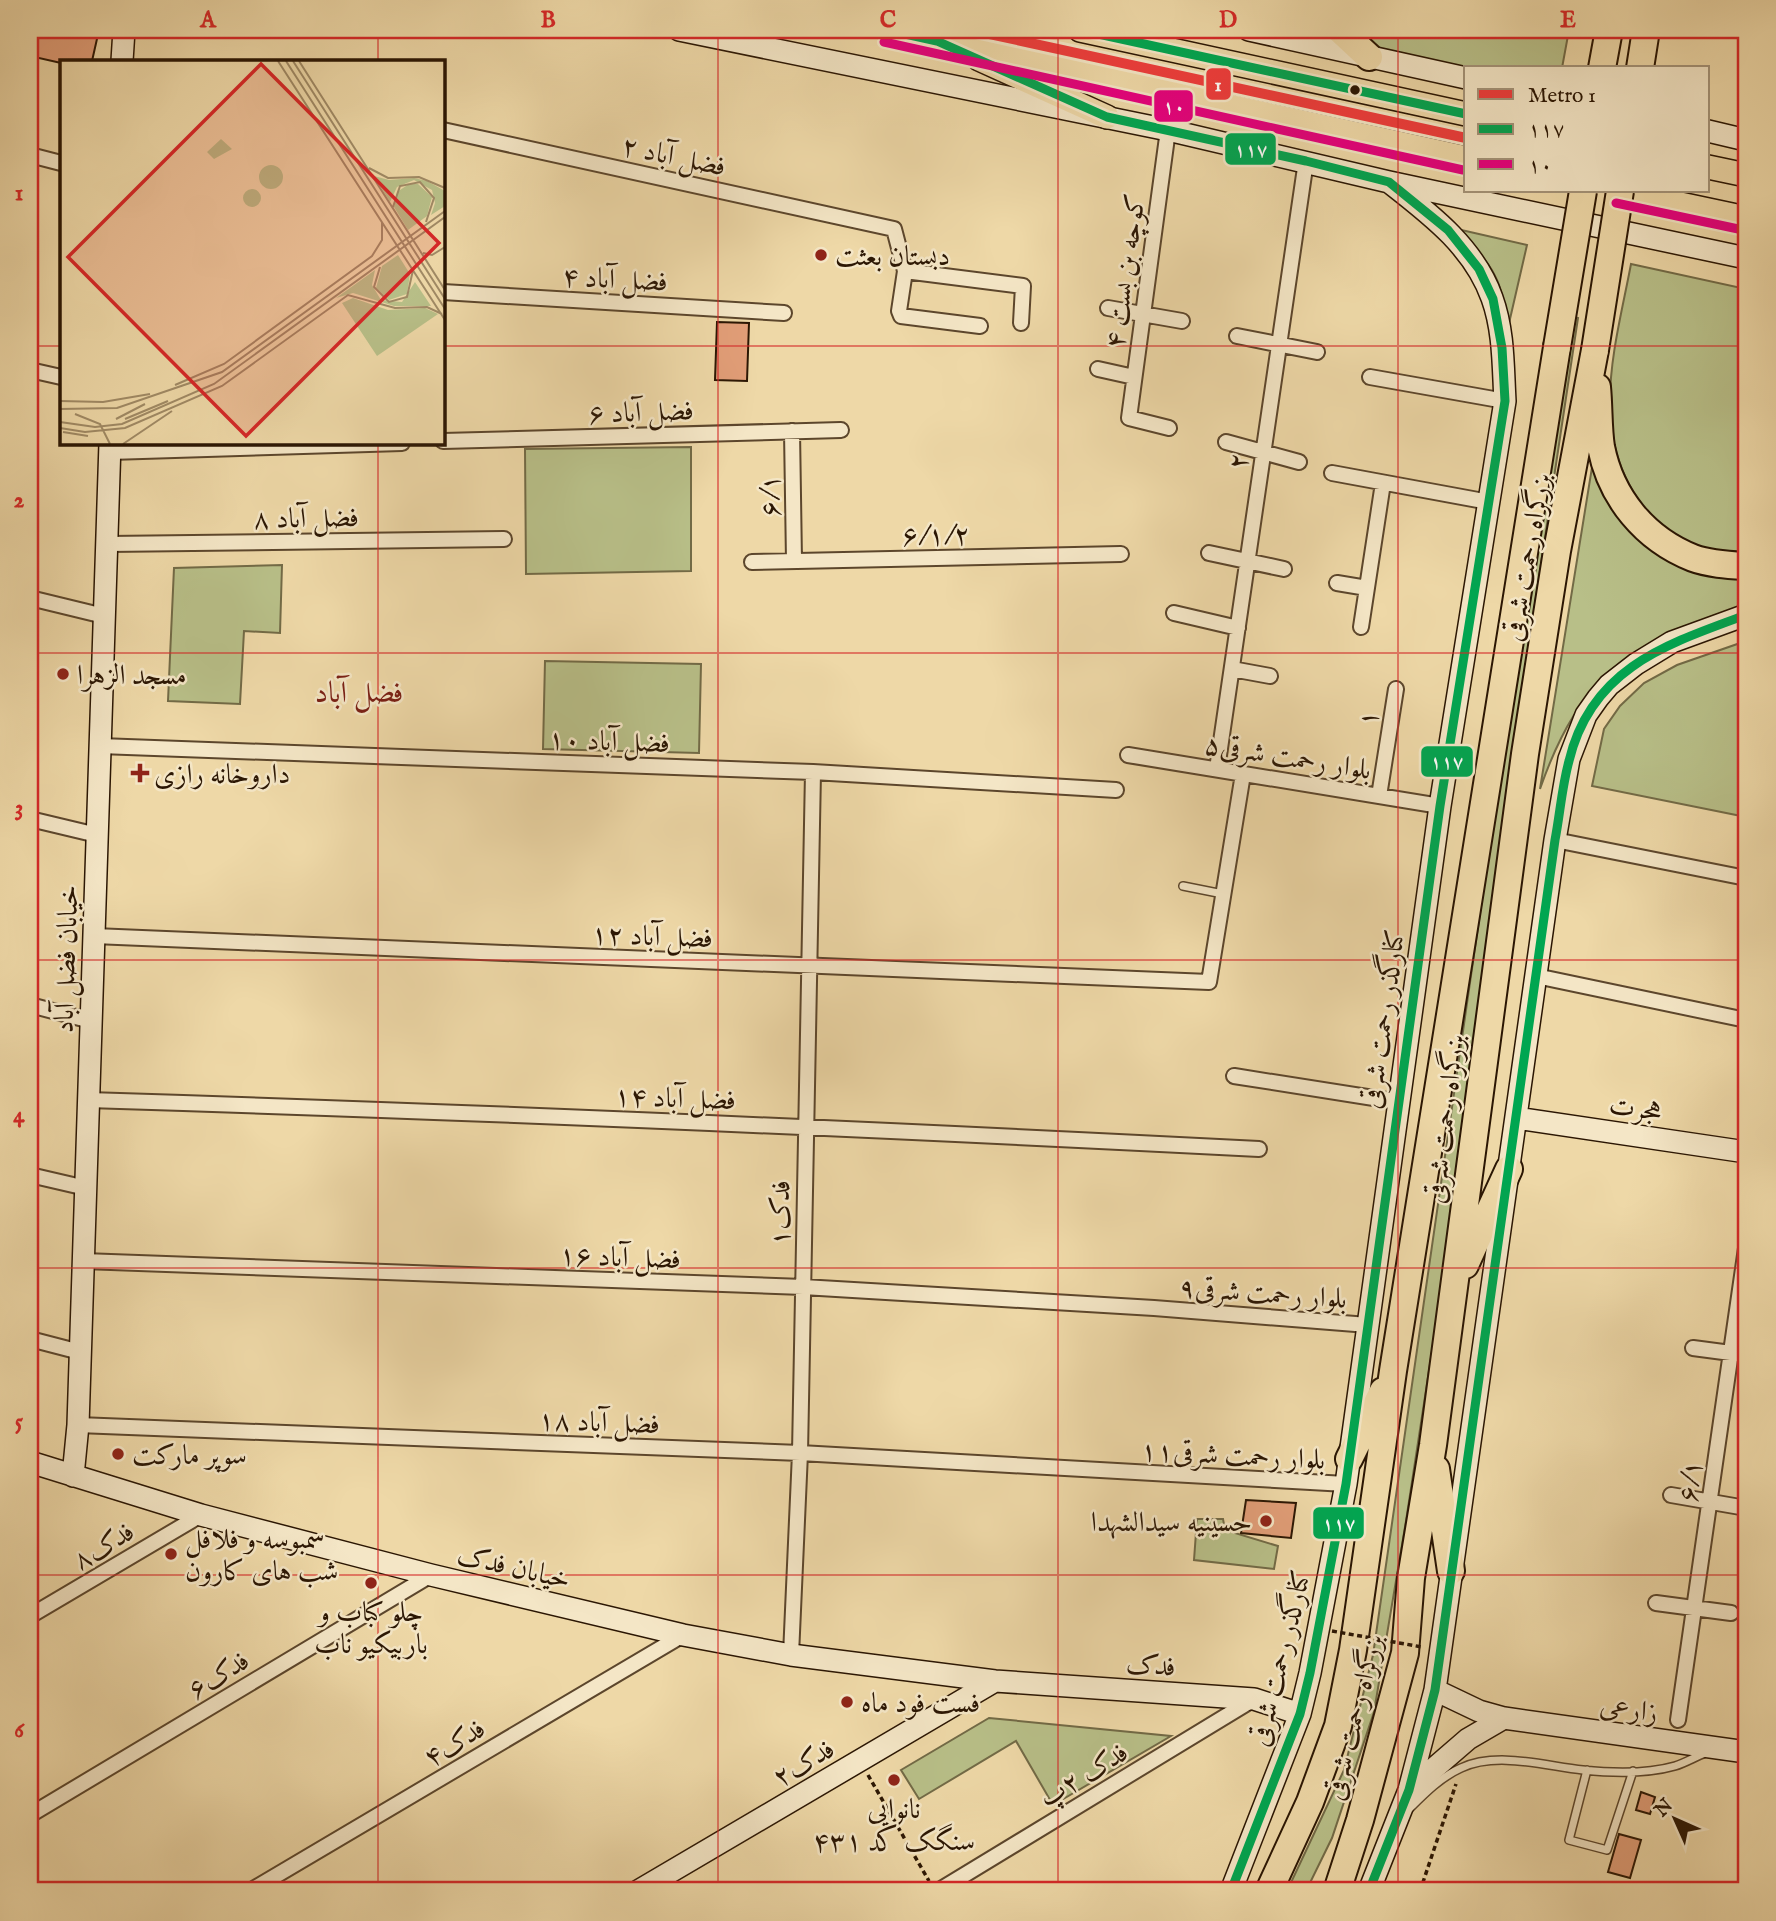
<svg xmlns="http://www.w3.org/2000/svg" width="1776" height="1921" font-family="'IM FELL English',Amiri,serif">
<rect width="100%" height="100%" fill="#eed8a7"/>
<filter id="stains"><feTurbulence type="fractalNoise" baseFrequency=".00286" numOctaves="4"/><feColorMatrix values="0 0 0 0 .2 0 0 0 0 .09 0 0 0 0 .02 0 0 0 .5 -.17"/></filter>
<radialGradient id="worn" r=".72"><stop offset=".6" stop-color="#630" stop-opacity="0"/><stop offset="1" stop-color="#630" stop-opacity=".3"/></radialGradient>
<path fill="#b8bf88" stroke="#726a46" stroke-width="2" d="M1355,30H1569L1562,68C1508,68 1452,72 1400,59C1383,54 1368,41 1355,30Z
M1457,229L1527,245L1507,332C1503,277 1494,268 1457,229Z
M1631,264L1746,289V556C1732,553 1718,552 1704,549C1678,543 1655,523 1640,502C1588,430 1616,344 1631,264Z
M1570,316L1578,318L1527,657L1458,1181L1406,1521L1374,1712L1332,1838L1306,1891H1287L1344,1770L1373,1655L1521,629Z
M691,447V571L526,574L525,449Z
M1594,455L1610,503L1746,576V605C1632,646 1582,669 1540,789Z
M282,565L280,633L244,631L240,704L168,701L174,568Z
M1746,641V817L1592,786L1604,729L1620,706L1644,683L1677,665Z
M545,661L701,664L699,753L543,749Z
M1197,1519H1223L1225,1530L1278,1546L1274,1569L1194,1560Z
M989,1718L1171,1736L1053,1805L1016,1741L919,1799L901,1770Z"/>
<path fill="#e29e78" stroke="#2b1603" stroke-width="2" d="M30,30H99L92,61L61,63L30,56Z
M717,322L749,323L747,381L715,380Z
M1246,1500L1296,1503L1291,1538L1241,1533Z
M1641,1792L1655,1797L1650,1814L1636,1810Z
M1619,1834L1641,1840L1630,1878L1608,1872Z"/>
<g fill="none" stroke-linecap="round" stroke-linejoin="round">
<defs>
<path id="lane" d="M1183,886L1223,894
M1587,1770L1569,1840L1607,1850L1633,1771
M1410,1808C1425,1793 1441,1777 1461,1768C1497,1751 1545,1766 1583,1770C1612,1773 1647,1774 1675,1766C1685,1763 1695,1757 1705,1753"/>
<path id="street" d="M443,130L894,229L905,271L899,311L901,316L980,326
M1168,130L1129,418L1169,428
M30,155L61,163
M905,271L1023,286L1021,323
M443,292L784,313
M1108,308L1182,321
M1237,336L1317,352
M1098,369L1134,377
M30,370L61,377
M1370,377L1505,401
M792,431L794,561
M443,441L841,430
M1226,442L1299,462
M110,452L402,443
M1332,473L1489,502
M108,544L504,539
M1209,553L1284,569
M752,562L1121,554
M1337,583L1367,588
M30,598L104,616
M1174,613L1238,628
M1361,627L1383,483
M1232,669L1270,676
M100,746L813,772L1116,790
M1128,755L1440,806
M1217,769L1306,161
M1379,796L1396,689
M30,819L97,835
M1555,840L1746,878
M94,936L1209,982L1243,774
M1536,976L1746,1020
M30,1005L91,1021
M1234,1076L1399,1102
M88,1100C479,1112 869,1129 1259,1149
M30,1175L86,1188
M83,1261L803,1287L1154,1308L1368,1325
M30,1339L80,1352
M1693,1348L1746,1355
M78,1425L800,1453L1346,1484
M1671,1495L1746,1508
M1656,1603L1731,1613
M30,1616L201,1515
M791,1655L800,1453L813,772
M1678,1720L1746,1248
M30,1815L431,1575
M250,1891L683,1635
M938,1891L1254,1699"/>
<path id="secondary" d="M679,30L1168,130L1389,182L1746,258
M1249,30L1466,78
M122,61L124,30
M1708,131L1746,140
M1517,1118L1746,1152
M30,1462L201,1515L431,1575L683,1635L791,1655L995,1681L1254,1699L1300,1714
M73,1476L78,1425L110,443
M1435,1690L1479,1711L1504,1718L1746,1752
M1409,1790L1468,1739L1504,1718
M638,1891L995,1681
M1231,1891L1300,1714L1310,1673L1346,1484L1440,806L1505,401C1503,367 1504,331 1492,298C1474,247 1430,214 1389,182
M1369,1891L1409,1790L1435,1690L1555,840L1569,759L1586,715L1598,698L1609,685L1636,664L1672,642L1746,615"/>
<path id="primary" d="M887,30L1466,158
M1080,30L1466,114
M979,59L1107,117
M1708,167L1746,175
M1619,191L1746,218"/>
<path id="highway" d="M1340,30L1369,57
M1602,68L1609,30
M1640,68L1646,30
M1597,387C1599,407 1598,428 1601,447C1611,498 1645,539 1693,558C1709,564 1729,565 1746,566
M1465,1265L1509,1169
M1349,1459L1383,1391
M1436,1469L1451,1571
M1269,1891L1310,1802L1338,1726L1353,1650L1393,1371L1557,347
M1337,1891L1360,1820L1405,1653L1411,1578L1433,1445L1525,754L1557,551L1595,350"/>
</defs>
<use href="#lane" stroke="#5c462c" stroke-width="10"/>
<use href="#street" stroke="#5c462c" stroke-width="18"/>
<use href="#secondary" stroke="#2b1603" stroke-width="24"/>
<use href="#primary" stroke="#2b1603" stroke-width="26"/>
<use href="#highway" stroke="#2b1603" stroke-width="30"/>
<path stroke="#2b1603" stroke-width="3.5" stroke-dasharray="5 3.5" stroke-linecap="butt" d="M868,1775L929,1881
M1420,1891L1456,1784"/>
<use href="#lane" stroke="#f4e6c6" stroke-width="7"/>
<use href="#street" stroke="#f4e6c6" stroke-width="14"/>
<use href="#secondary" stroke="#f4e6c6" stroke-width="21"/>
<use href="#primary" stroke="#eed8a7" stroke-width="23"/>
<use href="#highway" stroke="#eed8a7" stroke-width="26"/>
<defs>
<path id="highway-bridge" d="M1557,347L1583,191
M1595,350L1620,191"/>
</defs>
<use href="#highway-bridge" stroke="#2b1603" stroke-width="30" stroke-linecap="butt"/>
<path stroke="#2b1603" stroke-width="3.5" stroke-dasharray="5 3.5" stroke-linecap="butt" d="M1332,1631L1422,1647"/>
<use href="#highway-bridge" stroke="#eed8a7" stroke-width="26"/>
<defs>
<path id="bus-1" d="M887,30L937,41L1107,117L1306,161L1389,182L1448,230L1479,269L1493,299L1502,348L1505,401L1440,806L1346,1484L1310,1673L1300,1714L1231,1891
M1080,30L1466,114
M1369,1891L1409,1790L1435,1690L1555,840C1560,814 1562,786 1569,761C1591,668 1667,644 1746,615"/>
<path id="bus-2" d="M884,42L1463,170
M1616,203L1743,230"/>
</defs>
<use href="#bus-1" stroke="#f4e6c6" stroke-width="14"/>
<use href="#bus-2" stroke="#f4e6c6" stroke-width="14"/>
<use href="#bus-1" stroke="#00a651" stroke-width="9"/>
<use href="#bus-2" stroke="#e5007d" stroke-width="9"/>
<defs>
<path id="metro-1" d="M971,30L1466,138"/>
</defs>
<use href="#metro-1" stroke="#f4e6c6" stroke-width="16"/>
<use href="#metro-1" stroke="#ee3c3c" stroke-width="10"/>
</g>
<path fill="none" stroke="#d62828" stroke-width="2" stroke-opacity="0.55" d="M378,30V61M718,30V1891M1058,30V1891M1398,30V1891M30,346H61M443,346H1746M378,443V1891M30,653H1746M30,960H1746M30,1268H1746M30,1575H1746"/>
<circle fill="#2b1603" stroke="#f4e6c6" stroke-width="2.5" cx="1355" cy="90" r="6"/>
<g fill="#8f2418" stroke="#f4e6c6" stroke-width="2.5">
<circle cx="821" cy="255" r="7"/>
<circle cx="63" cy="674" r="7"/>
<path d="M136.5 762.5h7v7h7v7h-7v7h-7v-7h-7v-7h7z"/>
<circle cx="118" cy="1454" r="7"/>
<circle cx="1266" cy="1521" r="7"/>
<circle cx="171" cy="1554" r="7"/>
<circle cx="371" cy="1583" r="7"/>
<circle cx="847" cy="1702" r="7"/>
<circle cx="894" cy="1780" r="7"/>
</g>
<g text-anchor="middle" stroke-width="5" stroke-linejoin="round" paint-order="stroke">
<g font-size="28" fill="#2b1603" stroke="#f4e6c6">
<text transform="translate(674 155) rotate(12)" y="10">فضل آباد ۲</text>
<text transform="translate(1124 271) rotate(-82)" y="10">کوچه بن بست ۴</text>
<text transform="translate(615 278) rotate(3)" y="10">فضل آباد ۴</text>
<text transform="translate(641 411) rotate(-2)" y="10">فضل آباد ۶</text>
<text transform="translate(1237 461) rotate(-82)" y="10">۲</text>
<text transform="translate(769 496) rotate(-91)" y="10">۶/۱</text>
<text transform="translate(306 517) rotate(-1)" y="10">فضل آباد ۸</text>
<text transform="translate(936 534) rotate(-1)" y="10">۶/۱/۲</text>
<text transform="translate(1526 557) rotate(-80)" y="10">بزرگراه رحمت شرقی</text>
<text transform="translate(1367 718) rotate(-81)" y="10">۱</text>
<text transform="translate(609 740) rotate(2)" y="10">فضل آباد ۱۰</text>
<text transform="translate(1288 756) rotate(9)" y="10">۵بلوار رحمت شرقی</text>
<text transform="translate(652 935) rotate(2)" y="10">فضل آباد ۱۲</text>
<text transform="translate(65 959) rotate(-88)" y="10">خیابان فضل آباد</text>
<text transform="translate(1382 1019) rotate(-82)" y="10">کنارگذر رحمت شرقی</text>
<text transform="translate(675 1097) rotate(2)" y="10">فضل آباد ۱۴</text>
<text transform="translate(1636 1107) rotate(8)" y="10">هجرت</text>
<text transform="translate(1444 1119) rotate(-83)" y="10">بزرگراه رحمت شرقی</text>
<text transform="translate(779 1213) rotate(-89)" y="10">فدک۱</text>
<text transform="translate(620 1256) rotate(2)" y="10">فضل آباد ۱۶</text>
<text transform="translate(1263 1292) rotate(4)" y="10">بلوار رحمت شرقی۹</text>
<text transform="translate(599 1421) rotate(2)" y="10">فضل آباد ۱۸</text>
<text transform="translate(1233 1454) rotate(3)" y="10">بلوار رحمت شرقی۱۱</text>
<text transform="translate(1689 1481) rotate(-82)" y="10">۶/۱</text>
<text transform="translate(103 1545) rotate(-31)" y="10">فدک۸</text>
<text transform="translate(514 1566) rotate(13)" y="10">خیابان فدک</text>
<text transform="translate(1279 1658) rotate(-76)" y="10">کنارگذر رحمت شرقی</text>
<text transform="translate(1151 1664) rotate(4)" y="10">فدک</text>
<text transform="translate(218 1674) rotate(-31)" y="10">فدک۶</text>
<text transform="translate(1629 1708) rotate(8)" y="10">زارعی</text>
<text transform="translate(1353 1717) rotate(-76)" y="10">بزرگراه رحمت شرقی</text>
<text transform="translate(454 1742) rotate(-31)" y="10">فدک۴</text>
<text transform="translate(803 1762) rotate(-30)" y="10">فدک۲</text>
<text transform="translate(1083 1774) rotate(-31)" y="10">فدک ۲پ</text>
</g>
<g font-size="28" fill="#2b1603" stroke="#f4e6c6" text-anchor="start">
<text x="835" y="265">دبستان بعثت</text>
<text x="77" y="684">مسجد الزهرا</text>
<text x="154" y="783">داروخانه رازی</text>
<text x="132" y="1464">سوپر مارکت</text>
<text x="1252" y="1531" text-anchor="end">حسینیه سیدالشهدا</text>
<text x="185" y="1548">سمبوسه و فلافل<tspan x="185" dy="32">شب های کارون</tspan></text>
<text x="371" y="1621" text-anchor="middle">چلو کباب و<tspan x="371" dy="32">باربیکیو ناب</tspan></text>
<text x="861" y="1712">فست فود ماه</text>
<text x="894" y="1818" text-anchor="middle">نانوایی<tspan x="894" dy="32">سنگک کد ۴۳۱</tspan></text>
</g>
<g font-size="30" fill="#7a1f14" stroke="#f4e6c6">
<text x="359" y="702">فضل آباد</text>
</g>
</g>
<g transform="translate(60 60)">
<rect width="385" height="385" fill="#eed8a7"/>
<path d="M161,79L172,89L154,99L147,92ZM199 117a12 12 0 1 1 24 0a12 12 0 1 1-24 0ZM314,116L329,120L354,118L367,121L385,131V146L371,155L375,143L372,130L354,120L337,127L330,142ZM349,124H358L372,137L367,156L348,170L334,147L337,132ZM183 138a9 9 0 1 1 18 0a9 9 0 1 1-18 0ZM338,195L350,214L347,234L329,240L316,228L322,206ZM315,210L312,225L321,240L342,242L355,222L371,246H334L293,233L276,238ZM293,238L328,250L365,248L378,254L317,296L282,243Z" fill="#b8bf88"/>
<path fill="none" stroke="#a08a65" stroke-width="2" d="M218,1L385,260M226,1L385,249M233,1L385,239M239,1L385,230M309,108L328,118L359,117L385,128M333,147L340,126L360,122L374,138L366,162M363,193L372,195L385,187M320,207L314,227L329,242L347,237L353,210M115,325L164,304L312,196L322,180V162M0,341L43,342L90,334M0,349L57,348L162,312L385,151M15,354L40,364L50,384M56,359L85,344M65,359L108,341M0,362L35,367L62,364L154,324L385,157M0,368L25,372L65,368L162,326L288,235L335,248L367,247L382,254M3,372L28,376M63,384L112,351"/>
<path fill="#d62828" fill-opacity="0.15" stroke="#d62828" stroke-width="3.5" d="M201,4L379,183L186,376L8,197Z"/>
<rect width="385" height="385" fill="none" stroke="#2b1603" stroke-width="3.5"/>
</g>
<g stroke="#f4e6c6" stroke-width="2.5">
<rect x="1205" y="67" width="27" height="34" rx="7" fill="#ee3c3c"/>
<rect x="1153" y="89" width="41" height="34" rx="7" fill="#e5007d"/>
<rect x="1224" y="132" width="53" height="34" rx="7" fill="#00a651"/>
<rect x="1420" y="745" width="54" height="33" rx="7" fill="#00a651"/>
<rect x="1312" y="1506" width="53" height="34" rx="7" fill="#00a651"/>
</g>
<g font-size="19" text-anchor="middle" font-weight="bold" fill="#fff">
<text x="1218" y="91">1</text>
<text x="1174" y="113">۱۰</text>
<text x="1251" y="156">۱۱۷</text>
<text x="1447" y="768">۱۱۷</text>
<text x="1339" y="1530">۱۱۷</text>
</g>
<rect width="1776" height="1921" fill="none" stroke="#eed8a7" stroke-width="77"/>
<rect x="1464" y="66" width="245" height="126" fill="#f4e6c6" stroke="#a49378" stroke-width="2"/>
<rect x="1478" y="89" width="35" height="10" fill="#ee3c3c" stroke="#a49378" stroke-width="2"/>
<text x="1528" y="102" font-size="21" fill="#2b1603">Metro 1</text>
<rect x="1478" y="124" width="35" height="10" fill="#00a651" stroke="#a49378" stroke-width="2"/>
<text x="1528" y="136" font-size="21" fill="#2b1603">۱۱۷</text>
<rect x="1478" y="159" width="35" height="10" fill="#e5007d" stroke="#a49378" stroke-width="2"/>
<text x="1528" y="172" font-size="21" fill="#2b1603">۱۰</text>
<g transform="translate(1675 1819) rotate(315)" stroke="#f4e6c6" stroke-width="5" paint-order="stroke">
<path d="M0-5L12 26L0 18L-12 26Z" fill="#2b1603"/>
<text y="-10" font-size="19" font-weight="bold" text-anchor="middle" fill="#2b1603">N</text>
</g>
<rect x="38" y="38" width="1700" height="1844" fill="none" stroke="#d62828" stroke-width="2.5"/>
<g font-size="23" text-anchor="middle" font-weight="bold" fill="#d62828">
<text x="208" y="27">A</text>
<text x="548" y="27">B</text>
<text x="888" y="27">C</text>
<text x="1228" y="27">D</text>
<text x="1568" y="27">E</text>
<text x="19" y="200">1</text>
<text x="19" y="507">2</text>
<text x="19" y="815">3</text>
<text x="19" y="1122">4</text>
<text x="19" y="1429">5</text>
<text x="19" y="1737">6</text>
</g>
<rect width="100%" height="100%" filter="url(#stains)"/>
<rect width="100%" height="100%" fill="url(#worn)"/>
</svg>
